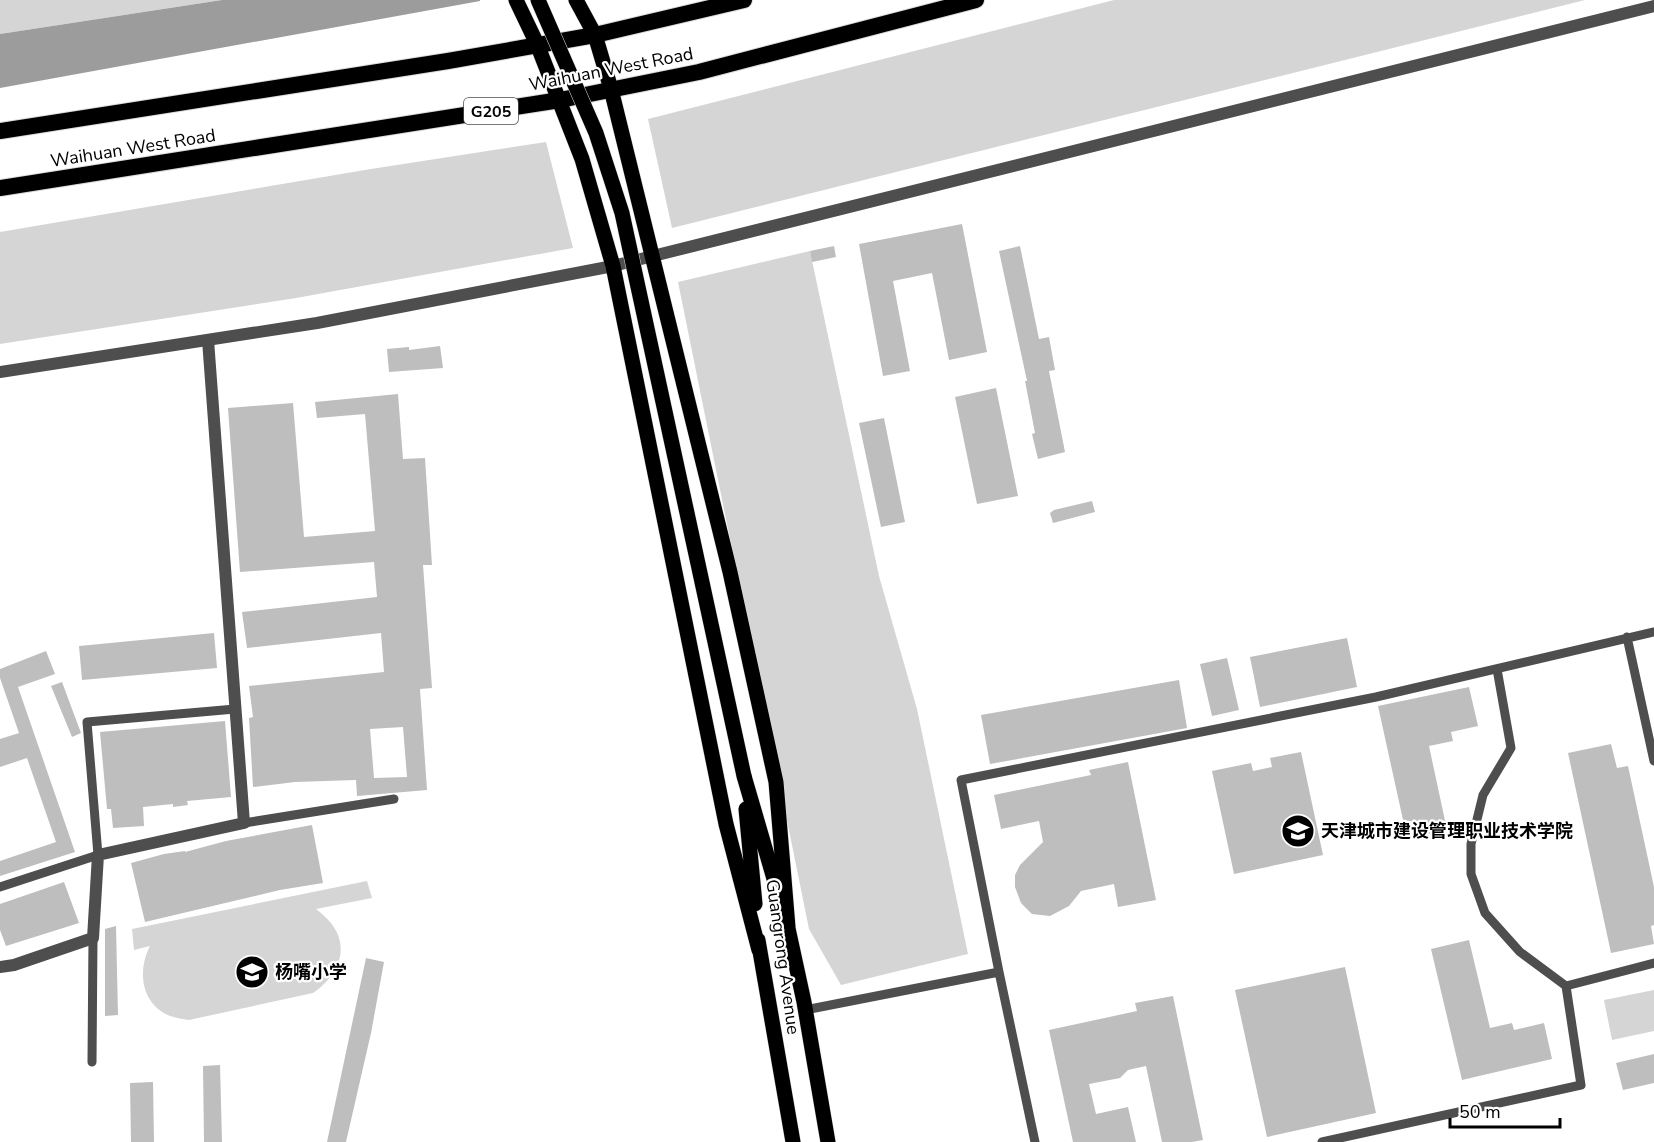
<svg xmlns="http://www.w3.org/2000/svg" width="1654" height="1142" font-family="'Nunito Sans','Noto Sans SC',sans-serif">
<rect width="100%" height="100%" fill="#fff"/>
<path fill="#d5d5d5" d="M0,0H222L0,34Z
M1114,0H1585L672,228L648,119Z
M546,142L573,248L296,298L0,344V232L371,169Z
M810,251L879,576L917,709L968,954L841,985L809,929L678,282Z
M367,881L372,898L316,909C321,913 326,917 330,922C352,948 337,977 313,993L189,1020C183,1019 176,1018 170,1016C141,1004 137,971 150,946L134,950L132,929Z
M1654,990V1031L1612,1040L1604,1000Z"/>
<path fill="#9c9c9c" d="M222,0H480V1L0,88V34Z"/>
<path fill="#bebebe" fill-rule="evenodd" d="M962,224L987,352L949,360L932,273L893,281L910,371L883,376L859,244Z
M834,246L836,257L812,262L810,251Z
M1020,246L1039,339L1049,337L1055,370L1049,371L1065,452L1038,459L1032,434L1035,433L1025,381H1027L999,251Z
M440,346L443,368L389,372L387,349L409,347V350Z
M996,388L1018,496L977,504L955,397Z
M398,394L403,459L425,458L432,565H423L432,688L420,689L427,790L357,796L356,780L295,782L253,787L249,718L253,717L249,686L384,672L381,633L247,648L242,612L377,597L374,562L240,572L228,408L293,403L304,537L375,531L365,414L317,418L315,402ZM403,727L407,777L374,778L370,729Z
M884,418L905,522L881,527L859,423Z
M1092,501L1095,512L1053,523L1050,513L1054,510Z
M214,633L217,668L82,680L79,646Z
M1347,638L1357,687L1260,707L1250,657Z
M46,651L55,674L18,687L75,852L0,876V861L56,842L27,758L0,767V739L19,733L0,678V669Z
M1227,658L1239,710L1212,716L1200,664Z
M1179,680L1187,728L990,764L981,715Z
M62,682L81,733L72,737L51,686Z
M1469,687L1478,726L1451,732L1453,741L1429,746L1447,830L1407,838L1378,706Z
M225,721L231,797L187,801L188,805L173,807V804L143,807L144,826L113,828L111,809H107L100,732Z
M1611,744L1617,768L1628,766L1654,887V925L1651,926L1654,944L1611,953L1568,753Z
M1301,752L1323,855L1234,874L1212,771L1251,763L1253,771L1272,767L1270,758Z
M1128,762L1156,900L1118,907L1114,884L1081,891L1069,906L1050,916L1032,914L1021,903L1015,887V875L1020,865L1043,842L1039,821L1001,829L994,795L1091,775L1089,770Z
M312,825L323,883L280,890L145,922L131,863L164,854L185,851V852L226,841Z
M64,882L79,923L6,946L0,930V904Z
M116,926L118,1015L105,1016V929Z
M1469,940L1490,1028L1512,1023L1514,1030L1544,1023L1552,1059L1462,1080L1431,949Z
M366,958L384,962L371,1033L346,1142H327Z
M1345,967L1376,1113L1267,1137L1235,990Z
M1173,996L1203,1140L1192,1142H1162L1146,1066L1128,1070L1120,1078L1089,1084L1096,1114L1128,1107L1136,1142H1073L1049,1030L1137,1011L1135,1003Z
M1654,1054V1083L1623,1090L1616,1063Z
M220,1065L222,1142H204L203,1066Z
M153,1082L154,1142H131L130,1083Z"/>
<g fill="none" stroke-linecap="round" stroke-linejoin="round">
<defs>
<path id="primary" d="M516,0L537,44L582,159L613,266L726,824L759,950
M576,0L595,35L611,89L730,572L776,782L788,927
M744,776L779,896
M746,809L755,904
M786,919L804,1002L828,1142
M758,940L793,1142"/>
<path id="trunk" d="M0,131L448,61L595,35L744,0
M0,188L560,100L699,72L976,0"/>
</defs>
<use href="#primary" stroke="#dbdbdb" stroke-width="16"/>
<use href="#trunk" stroke="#dbdbdb" stroke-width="18"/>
<path stroke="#4e4e4e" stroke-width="9" d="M1627,637L1654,761
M1497,669L1511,748L1483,795L1471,844V874L1485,913L1520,952L1566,986L1654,963
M244,823L394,799
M0,887L98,855L87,722L235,709
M805,1010L999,972
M92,1062L93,938
M1035,1142L999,972L961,780L1376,697L1654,632
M1322,1142L1581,1085L1566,986"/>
<path stroke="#4e4e4e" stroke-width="12" d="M0,967L14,965L93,938L98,855L244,823L208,340"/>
<path stroke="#4e4e4e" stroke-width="12" d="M0,372L317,323L613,266L1654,6"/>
<use href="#primary" stroke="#000" stroke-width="15"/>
<use href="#trunk" stroke="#000" stroke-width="16"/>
<defs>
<path id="primary-bridge" d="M538,0L596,133L622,213L744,776"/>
</defs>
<use href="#primary-bridge" stroke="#dbdbdb" stroke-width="16" stroke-linecap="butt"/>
<use href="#primary-bridge" stroke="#000" stroke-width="15"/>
</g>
<defs>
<symbol id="university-disc" viewBox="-11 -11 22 22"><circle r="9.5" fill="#000" stroke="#fff"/><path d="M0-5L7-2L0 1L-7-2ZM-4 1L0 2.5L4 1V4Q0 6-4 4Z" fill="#fff"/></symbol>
<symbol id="school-disc" viewBox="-11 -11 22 22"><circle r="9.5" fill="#000" stroke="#fff"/><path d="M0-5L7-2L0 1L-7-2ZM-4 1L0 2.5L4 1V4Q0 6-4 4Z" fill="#fff"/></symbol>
</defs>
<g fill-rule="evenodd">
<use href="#university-disc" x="1279" y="812" width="38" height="38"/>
<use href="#school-disc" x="233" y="953" width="38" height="38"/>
</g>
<g text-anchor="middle" stroke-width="4.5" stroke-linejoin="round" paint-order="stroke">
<rect fill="#fff" stroke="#4c4c4c" stroke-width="1.5" x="464" y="98" width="54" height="26" rx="4.5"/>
<g font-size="16" font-weight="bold" fill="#000">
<text x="491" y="117">G205</text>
</g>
<g font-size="18" fill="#000" stroke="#fff">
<text transform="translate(611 69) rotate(-11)" y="6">Waihuan West Road</text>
<text transform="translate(133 148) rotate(-9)" y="6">Waihuan West Road</text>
<text transform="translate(783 957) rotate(82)" y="6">Guangrong Avenue</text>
</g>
<g font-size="18" font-weight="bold" fill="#000" stroke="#fff" text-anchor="start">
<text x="1321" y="837">天津城市建设管理职业技术学院</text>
<text x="275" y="978">杨嘴小学</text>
</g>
</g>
<path d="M1450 1118v9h110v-9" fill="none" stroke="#000000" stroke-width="3"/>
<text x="1459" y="1118" font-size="18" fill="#000000" stroke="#ffffff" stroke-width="4.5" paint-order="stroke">50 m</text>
</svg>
